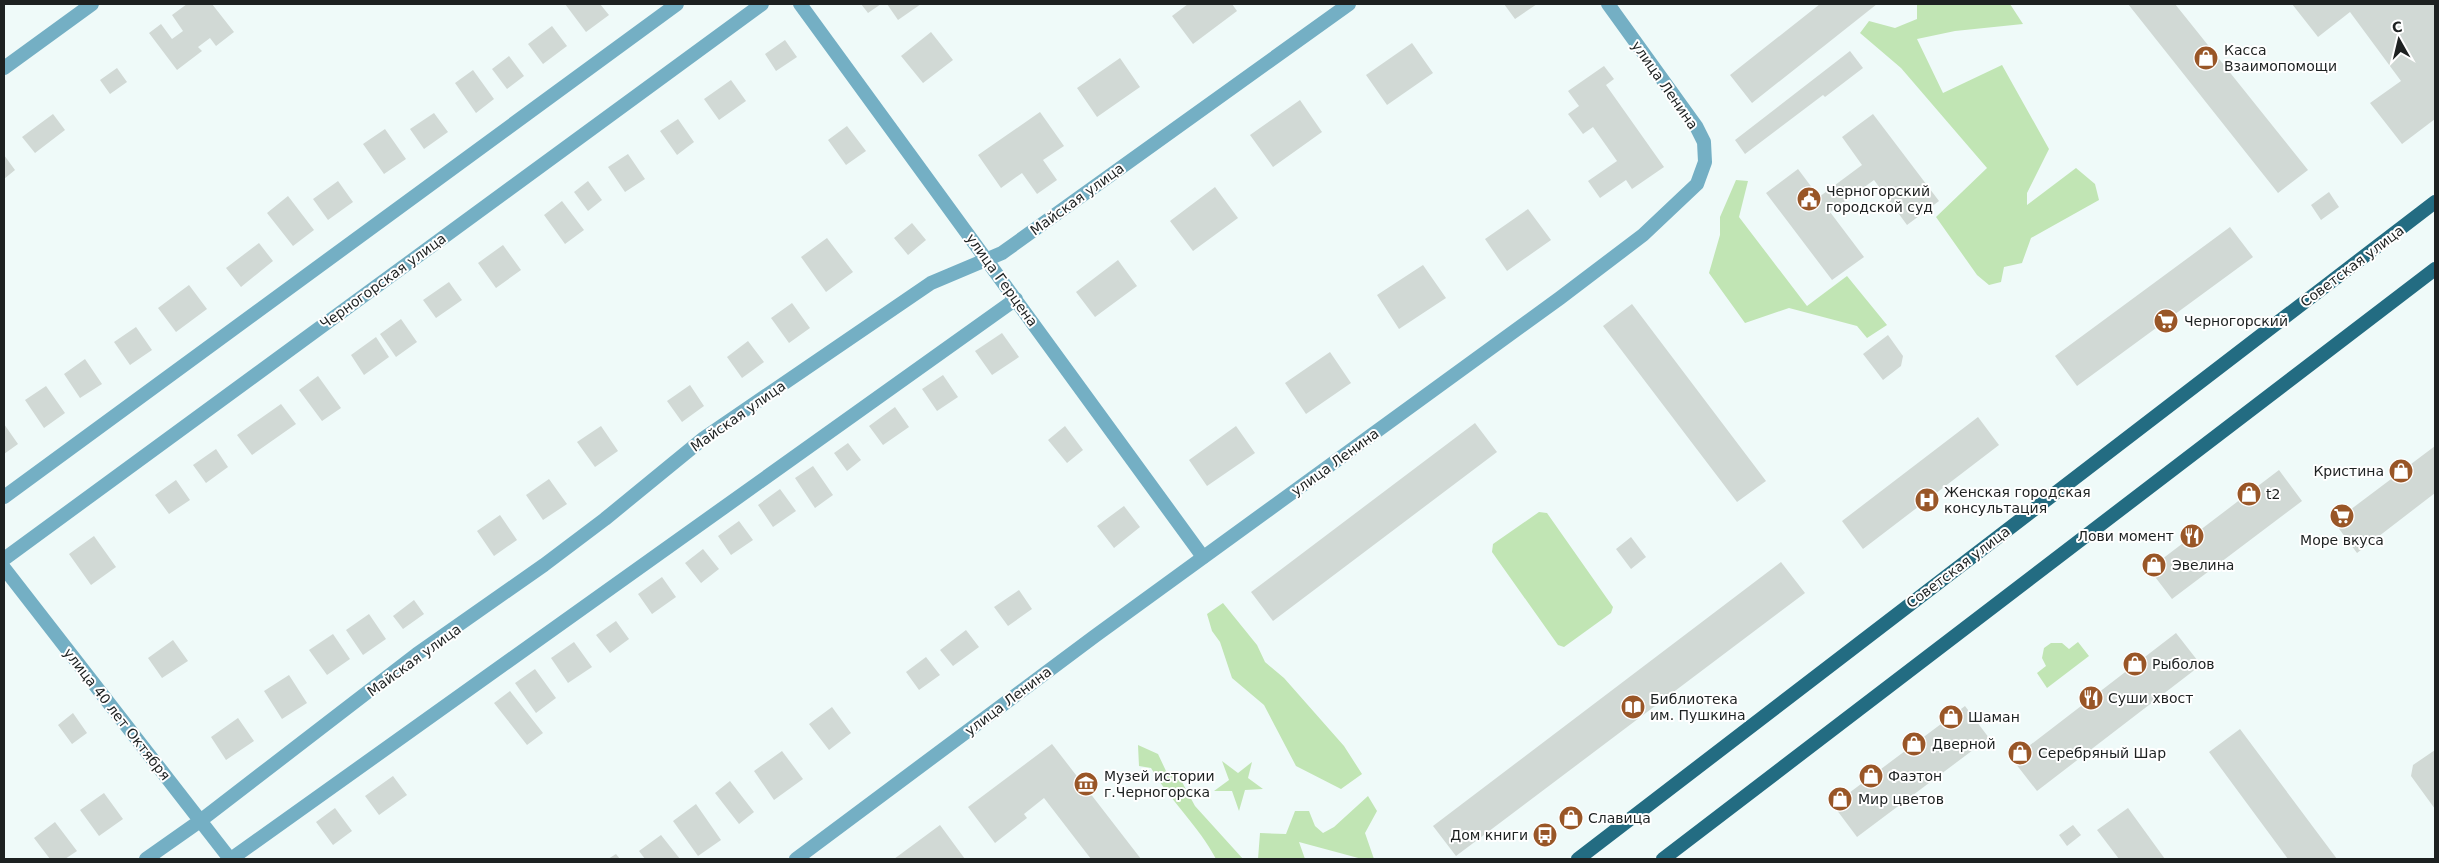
<svg xmlns="http://www.w3.org/2000/svg" width="2439" height="863" font-family="'DejaVu Sans',sans-serif">
<rect width="100%" height="100%" fill="#effaf9"/>
<path fill="#c1e5b4" d="M1917,4H2010L2023,24L1955,31L1917,39L1943,93L2002,65L2049,149L2027,193V205L2076,168L2095,184L2099,200L2031,238L2022,263L2004,267L2001,282L1989,285L1977,275L1936,217L1987,168L1901,68L1860,33L1869,21L1895,28L1917,19Z
M1736,180L1748,181L1739,217L1807,306L1847,276L1887,325L1867,338L1857,326L1789,308L1745,323L1709,273L1720,235V217Z
M1539,512L1547,513L1613,607L1611,613L1564,647L1558,645L1492,552L1493,544Z
M1223,603L1257,645L1265,662L1284,678L1344,746L1362,774L1341,789L1296,766L1264,705L1232,678L1220,642L1212,631L1207,614Z
M2078,642L2089,656L2047,688L2037,673L2046,666L2042,658L2044,648L2051,643H2062L2069,649Z
M1138,745L1158,754L1166,771L1182,782L1195,806L1243,859H1216C1199,826 1170,801 1151,768L1139,766Z
M1222,761L1238,773L1252,762L1248,778L1263,789L1245,790L1239,811L1232,791H1214L1229,780Z
M1368,796L1377,811L1365,833L1374,859H1362L1299,842L1305,859H1258L1260,833L1286,834L1295,811H1309L1315,826L1323,833L1334,827Z"/>
<path fill="#d1d9d5" d="M187,4H212L234,32L216,46L210,38L198,47L202,51L177,70L149,33L161,24L172,39L183,31L172,15Z
M565,4H600L609,15L586,32Z
M861,4H881L868,13Z
M887,4H921L898,20Z
M1188,4H1232L1237,11L1193,44L1172,16Z
M1504,4H1537L1515,19Z
M1820,4H1877L1752,103L1730,75Z
M2128,4H2175L2308,170L2278,193Z
M2292,4H2435V119L2402,144L2370,103L2401,81L2350,12L2318,37Z
M552,26L567,46L543,64L528,44Z
M931,32L953,60L923,83L901,56Z
M785,40L797,57L776,71L765,54Z
M1412,43L1433,73L1387,105L1366,75Z
M1850,51L1863,68L1825,97L1823,95L1745,154L1735,140Z
M509,56L524,76L507,89L492,69Z
M1120,58L1140,87L1097,117L1077,88Z
M1604,66L1614,79L1606,85L1664,167L1632,189L1626,180L1600,198L1588,181L1617,161L1593,127L1583,134L1568,114L1579,106L1568,91Z
M117,68L127,82L110,94L100,80Z
M473,70L494,99L476,113L455,83Z
M731,80L746,101L719,120L704,99Z
M1300,100L1322,132L1273,167L1250,135Z
M1040,112L1064,146L1043,160L1057,180L1037,194L1022,173L1001,188L978,155Z
M434,113L448,132L424,149L410,129Z
M53,114L65,130L35,153L22,137Z
M1873,114L1939,201L1907,225L1874,180L1830,212L1864,257L1832,280L1766,193L1798,169L1819,197L1862,165L1842,137Z
M678,119L694,142L677,155L660,131Z
M847,126L866,151L846,165L828,140Z
M385,129L406,159L384,174L363,144Z
M628,154L645,179L625,192L608,167Z
M4,155L15,170L4,179Z
M338,181L353,202L328,220L313,199Z
M588,181L602,200L588,211L574,192Z
M1215,187L1238,218L1193,251L1170,221Z
M2329,192L2339,207L2321,220L2311,205Z
M288,196L314,230L293,246L267,213Z
M562,201L584,230L565,244L544,215Z
M1528,209L1551,240L1507,271L1485,239Z
M912,223L926,240L908,255L894,238Z
M2230,227L2253,257L2077,386L2055,356Z
M827,238L853,272L826,292L801,257Z
M259,243L273,261L241,287L226,268Z
M503,245L521,270L496,288L478,263Z
M1118,260L1137,286L1095,317L1076,292Z
M1423,265L1446,298L1399,329L1377,295Z
M449,282L462,300L436,318L423,300Z
M189,285L207,309L176,332L158,308Z
M792,303L810,328L789,343L771,318Z
M1632,304L1766,481L1737,502L1603,326Z
M401,319L417,342L396,357L380,334Z
M136,327L152,350L130,365L114,342Z
M1002,333L1019,357L992,375L975,351Z
M1888,335L1903,356L1901,366L1883,380L1863,354Z
M376,337L389,357L364,375L351,355Z
M748,341L764,362L742,378L727,357Z
M1330,352L1351,383L1306,414L1285,383Z
M85,359L102,384L80,398L64,374Z
M943,375L958,397L937,411L922,389Z
M318,376L341,408L322,421L299,390Z
M690,385L704,406L682,422L667,401Z
M46,386L65,413L44,428L25,400Z
M281,404L296,424L252,455L237,435Z
M895,407L909,427L883,445L869,426Z
M1978,417L1999,445L1863,549L1842,521Z
M1475,423L1497,452L1273,621L1251,592Z
M4,424L18,444L4,454Z
M601,426L618,451L595,467L577,442Z
M1065,426L1083,450L1067,463L1048,440Z
M1236,426L1255,453L1207,486L1189,460Z
M848,443L861,460L847,471L834,453Z
M2435,446V493L2357,553L2334,522Z
M216,449L228,467L206,483L193,465Z
M813,466L833,495L815,508L795,478Z
M2279,470L2302,501L2172,599L2149,569Z
M549,479L567,504L543,520L526,495Z
M176,480L190,500L169,514L155,495Z
M780,489L796,511L773,527L758,505Z
M1124,506L1140,527L1114,548L1097,526Z
M500,515L517,540L494,556L477,531Z
M739,521L753,540L731,555L718,536Z
M94,536L116,567L91,585L69,554Z
M1631,537L1646,557L1631,569L1616,549Z
M703,549L719,569L701,583L685,563Z
M1781,562L1805,593L1456,856L1433,826Z
M662,577L676,597L652,614L638,594Z
M1019,590L1032,609L1008,626L994,607Z
M414,600L424,614L403,629L393,616Z
M369,614L386,639L363,655L346,630Z
M616,621L629,639L610,653L596,635Z
M966,630L979,647L953,666L940,650Z
M2176,633L2201,665L2037,791L2012,759Z
M333,634L350,659L327,675L309,650Z
M173,640L188,661L162,678L148,658Z
M574,642L592,667L568,683L551,658Z
M926,657L940,675L919,690L906,672Z
M535,669L556,698L536,713L515,683Z
M289,675L307,703L282,719L264,691Z
M510,691L543,733L527,745L494,703Z
M1965,706L1989,738L1857,837L1833,805Z
M832,707L851,733L829,750L809,724Z
M73,713L87,733L72,744L58,725Z
M238,718L254,741L226,760L211,737Z
M2240,729L2337,859H2288L2209,752Z
M1052,744L1141,859H1091L1044,798L1024,814L1027,818L995,843L968,807Z
M2435,750V809L2411,776L2413,765Z
M782,751L803,779L774,800L754,771Z
M393,776L407,795L379,815L365,796Z
M730,781L754,812L739,824L715,793Z
M104,793L123,819L99,836L80,810Z
M696,804L721,840L698,856L673,821Z
M335,808L352,831L333,845L316,822Z
M2128,808L2165,859H2119L2097,830Z
M1573,812L1577,817L1569,823L1565,818Z
M55,822L77,851L65,859H50L34,838Z
M940,825L965,859H894Z
M2073,825L2081,835L2067,846L2059,835Z
M661,835L680,859H645L639,851Z
M616,854L620,859H608Z"/>
<g fill="none" stroke-linecap="round" stroke-linejoin="round">
<path stroke="#74afc4" stroke-width="14" d="M800,4L1203,557
M4,68L92,4
M4,497L677,4
M4,559L762,4
M4,568L230,859
M146,859L200,821L417,654L544,565L605,519L704,438L931,283L1002,253L1349,4
M231,859L1016,299"/>
<path stroke="#74afc4" stroke-width="14" d="M796,859L1095,636L1560,298L1643,235L1697,184L1705,162L1704,142L1696,126L1608,4"/>
<path stroke="#236c82" stroke-width="14" d="M1578,859L2435,202
M1663,859L2435,269"/>
</g>
<defs>
<symbol id="shop-disc" viewBox="-11 -11 22 22"><circle r="9.5" fill="#995627" stroke="#fff"/><path d="M-5-2.5h2.3a2.7 3.5 0 0 1 5.4 0H5L5.5 6h-11ZM-1.5-2.5h3a1.5 2.3 0 0 0-3 0Z" fill="#fff"/></symbol>
<symbol id="civic-disc" viewBox="-11 -11 22 22"><circle r="9.5" fill="#995627" stroke="#fff"/><path d="M-.6-6.5H3V-4.5H.6V-3L4-1V1h2V6H-6V1h2V-1L-.6-3ZM-1.2 2.5V6h2.4V2.5Z" fill="#fff"/></symbol>
<symbol id="supermarket-disc" viewBox="-11 -11 22 22"><circle r="9.5" fill="#995627" stroke="#fff"/><path d="M-6-5.5h2.5l.6 2H6L4.5 2H-2.5L-4.4-4H-6ZM-1.5 3.2a1.3 1.3 0 1 0 .1 0ZM3 3.2a1.3 1.3 0 1 0 .1 0Z" fill="#fff"/></symbol>
<symbol id="hospital-disc" viewBox="-11 -11 22 22"><circle r="9.5" fill="#995627" stroke="#fff"/><path d="M-5-5h3v3.5h4V-5h3V5h-3V1.5h-4V5h-3Z" fill="#fff"/></symbol>
<symbol id="restaurant-disc" viewBox="-11 -11 22 22"><circle r="9.5" fill="#995627" stroke="#fff"/><path d="M-5-6h1v4h1v-4h1v4h1v-4h1v5L-1.5 .5V6h-2V.5L-5-1ZM5-6V6H3V1.5H1.5Q1.5-4 5-6Z" fill="#fff"/></symbol>
<symbol id="library-disc" viewBox="-11 -11 22 22"><circle r="9.5" fill="#995627" stroke="#fff"/><path d="M-6-4Q-3-5.5-.7-3.5V5Q-3 3-6 4ZM6-4Q3-5.5 .7-3.5V5Q3 3 6 4Z" fill="#fff"/></symbol>
<symbol id="museum-disc" viewBox="-11 -11 22 22"><circle r="9.5" fill="#995627" stroke="#fff"/><path d="M0-6L6-3V-2H-6V-3ZM-5-1h2V3h-2ZM-1-1h2V3h-2ZM3-1h2V3H3ZM-6 4H6V6H-6Z" fill="#fff"/></symbol>
<symbol id="bus-disc" viewBox="-11 -11 22 22"><circle r="9.5" fill="#995627" stroke="#fff"/><path d="M-5-6H5V4H4V6H2V4H-2V6H-4V4H-5ZM-3.5-4V0h7V-4ZM-3.5 1.2v1.5H-2V1.2ZM2 1.2v1.5H3.5V1.2Z" fill="#fff"/></symbol>
</defs>
<g fill-rule="evenodd">
<use href="#shop-disc" x="2192" y="44" width="28" height="28"/>
<use href="#civic-disc" x="1795" y="185" width="28" height="28"/>
<use href="#supermarket-disc" x="2152" y="307" width="28" height="28"/>
<use href="#shop-disc" x="2387" y="457" width="28" height="28"/>
<use href="#shop-disc" x="2235" y="480" width="28" height="28"/>
<use href="#hospital-disc" x="1913" y="486" width="28" height="28"/>
<use href="#supermarket-disc" x="2328" y="502" width="28" height="28"/>
<use href="#restaurant-disc" x="2178" y="522" width="28" height="28"/>
<use href="#shop-disc" x="2140" y="551" width="28" height="28"/>
<use href="#shop-disc" x="2121" y="650" width="28" height="28"/>
<use href="#restaurant-disc" x="2077" y="684" width="28" height="28"/>
<use href="#library-disc" x="1619" y="693" width="28" height="28"/>
<use href="#shop-disc" x="1937" y="703" width="28" height="28"/>
<use href="#shop-disc" x="1900" y="730" width="28" height="28"/>
<use href="#shop-disc" x="2006" y="739" width="28" height="28"/>
<use href="#shop-disc" x="1857" y="762" width="28" height="28"/>
<use href="#museum-disc" x="1072" y="770" width="28" height="28"/>
<use href="#shop-disc" x="1826" y="785" width="28" height="28"/>
<use href="#shop-disc" x="1557" y="804" width="28" height="28"/>
<use href="#bus-disc" x="1531" y="821" width="28" height="28"/>
</g>
<g text-anchor="middle" stroke-width="4" stroke-linejoin="round" paint-order="stroke">
<g font-size="14" fill="#1d2121" stroke="#fff" text-anchor="start">
<text x="2224" y="55">Касса<tspan x="2224" dy="16">Взаимопомощи</tspan></text>
<text x="1826" y="196">Черногорский<tspan x="1826" dy="16">городской суд</tspan></text>
<text x="2184" y="326">Черногорский</text>
<text x="2384" y="476" text-anchor="end">Кристина</text>
<text x="1944" y="497">Женская городская<tspan x="1944" dy="16">консультация</tspan></text>
<text x="2266" y="499">t2</text>
<text x="2174" y="541" text-anchor="end">Лови момент</text>
<text x="2342" y="545" text-anchor="middle">Море вкуса</text>
<text x="2172" y="570">Эвелина</text>
<text x="2152" y="669">Рыболов</text>
<text x="2108" y="703">Суши хвост</text>
<text x="1650" y="704">Библиотека<tspan x="1650" dy="16">им. Пушкина</tspan></text>
<text x="1968" y="722">Шаман</text>
<text x="1932" y="749">Дверной</text>
<text x="2038" y="758">Серебряный Шар</text>
<text x="1104" y="781">Музей истории<tspan x="1104" dy="16">г.Черногорска</tspan></text>
<text x="1888" y="781">Фаэтон</text>
<text x="1858" y="804">Мир цветов</text>
<text x="1588" y="823">Славица</text>
<text x="1528" y="840" text-anchor="end">Дом книги</text>
</g>
<g font-size="14" fill="#1d2121" stroke="#fff">
<text transform="translate(1665 85) rotate(55)" y="5">улица Ленина</text>
<text transform="translate(1077 199) rotate(-36)" y="5">Майская улица</text>
<text transform="translate(2352 266) rotate(-37)" y="5">Советская улица</text>
<text transform="translate(1002 280) rotate(54)" y="5">улица Герцена</text>
<text transform="translate(383 281) rotate(-36)" y="5">Черногорская улица</text>
<text transform="translate(738 416) rotate(-35)" y="5">Майская улица</text>
<text transform="translate(1335 462) rotate(-36)" y="5">улица Ленина</text>
<text transform="translate(1958 567) rotate(-37)" y="5">Советская улица</text>
<text transform="translate(414 660) rotate(-36)" y="5">Майская улица</text>
<text transform="translate(1008 701) rotate(-37)" y="5">улица Ленина</text>
<text transform="translate(117 714) rotate(52)" y="5">улица 40 лет Октября</text>
</g>
</g>
<rect width="2439" height="863" fill="none" stroke="#1d2121" stroke-width="10"/>
<g transform="translate(2399 40) rotate(352)" stroke="#ffffff" stroke-width="4" paint-order="stroke">
<path d="M0-4L9 19L0 12L-9 19Z" fill="#1d2121"/>
<text y="-8" font-size="14" font-weight="bold" text-anchor="middle" fill="#1d2121">С</text>
</g>
</svg>
